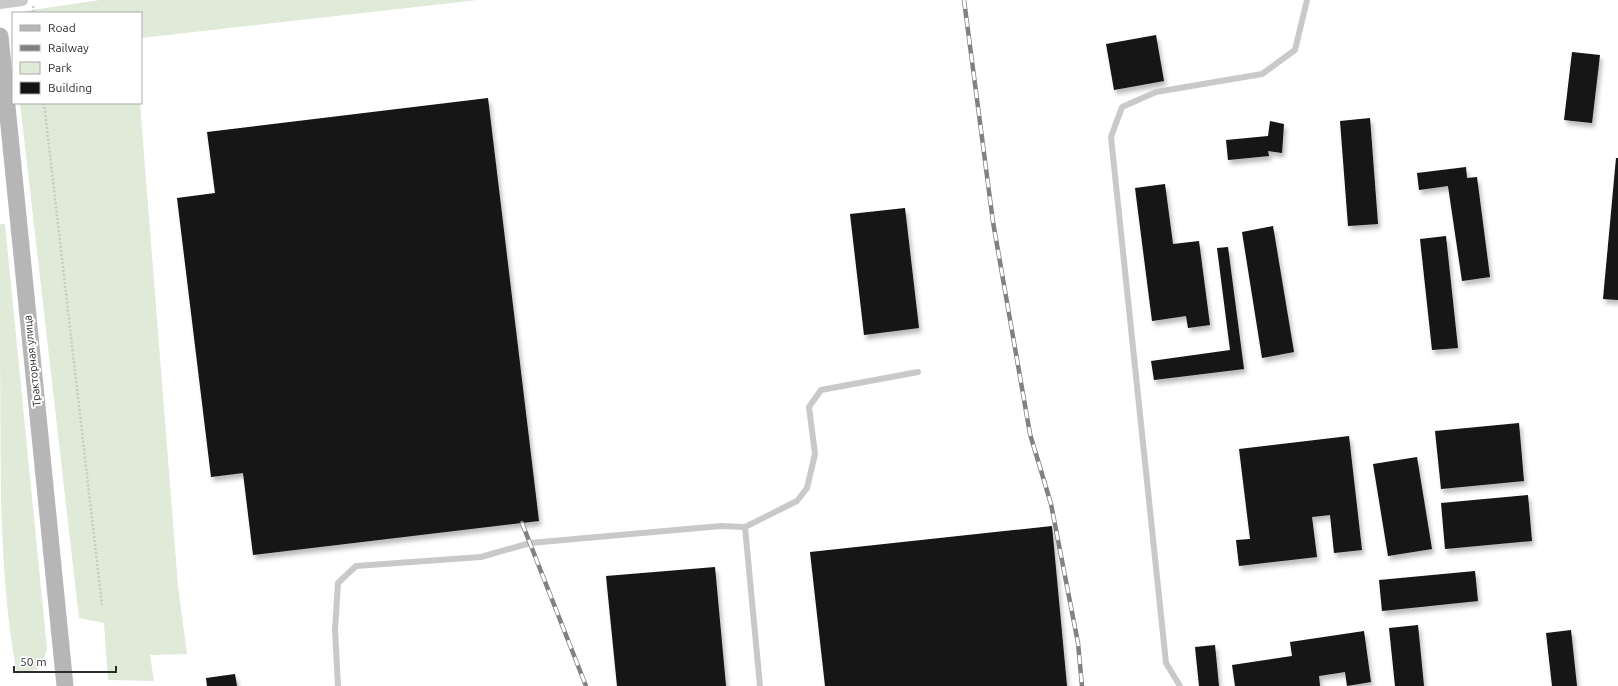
<svg xmlns="http://www.w3.org/2000/svg" width="1618" height="686" font-family="Ubuntu,sans-serif">
<defs>
<filter id="shadow"><feDropShadow dx="2.5" dy="4.5" stdDeviation="2" flood-color="#0004"/></filter>
</defs>
<rect width="100%" height="100%" fill="#fff"/>
<path fill="#dfead9" d="M100,0H478L141,38V13H24L25,11Z
M20,103H140L178,586L187,654L150,655L154,681L108,680L104,623L79,618Z
M0,224H5L47,649L42,666L36,670L17,674C6,617 3,560 1,502C0,410 0,316 0,224Z"/>
<path fill="#131313" filter="url(#shadow)" d="M1156,35L1164,81L1114,90L1106,44Z
M1572,52L1600,55L1592,123L1564,120Z
M488,98L539,521L253,555L243,473L211,477L177,198L215,193L207,132Z
M1370,118L1378,224L1348,226L1340,121Z
M1270,121L1284,124L1282,153L1268,151L1269,156L1228,160L1226,140L1268,136Z
M1616,158H1618V300L1603,299Z
M1466,167L1467,178L1477,177L1490,277L1462,281L1448,186L1419,190L1417,173Z
M1165,184L1173,244L1199,241L1210,325L1188,328L1186,316L1152,321L1135,188Z
M905,208L919,328L864,335L850,214Z
M1273,226L1294,352L1262,358L1242,232Z
M1446,236L1458,348L1432,350L1420,239Z
M1228,247L1244,369L1154,380L1151,361L1230,350L1217,248Z
M1519,423L1524,481L1441,489L1435,431Z
M1349,436L1362,550L1334,553L1330,515L1312,517L1317,557L1239,566L1236,540L1250,539L1239,449Z
M1417,457L1432,549L1388,556L1373,464Z
M1528,495L1532,541L1445,549L1441,503Z
M1052,526L1067,686H825L810,552Z
M715,567L726,686H617L606,576Z
M1475,571L1478,601L1382,611L1379,580Z
M1418,625L1424,686H1395L1389,628Z
M1571,630L1577,686H1552L1546,633Z
M1364,631L1371,682L1347,686L1345,672L1319,676L1320,686H1235L1232,665L1292,656L1290,642Z
M1215,645L1219,686H1199L1195,647Z
M235,674L237,686H207L206,678Z"/>
<g fill="none" stroke-linecap="round" stroke-linejoin="round">
<path stroke="#c9c9c9" stroke-width="2.5" stroke-dasharray="2 2" stroke-linecap="butt" d="M33,6L34,13
M44,103L102,605"/>
<path stroke="#c9c9c9" stroke-width="6" d="M745,527L797,501L807,488L815,454L809,407L821,390L918,372
M338,686L335,630L338,583L356,566L481,557L530,543L721,526L745,527L760,686
M1180,686L1166,663L1111,137L1122,107L1156,92L1262,74L1295,50L1307,0"/>
<path stroke="#c9c9c9" stroke-width="12" d="M0,3L22,0"/>
<path stroke="#b6b6b6" stroke-width="17" d="M0,36L65,686"/>
<defs>
<path id="rail" d="M964,0L993,222L1030,434L1051,504L1078,643L1082,686
M522,523L586,686"/>
</defs>
<use href="#rail" stroke="#818181" stroke-width="4.5"/>
<use href="#rail" stroke="#fff" stroke-width="3" stroke-dasharray="9" stroke-linecap="butt"/>
</g>
<g text-anchor="middle" stroke-width="4" stroke-linejoin="round" paint-order="stroke">
<g font-size="11" fill="#2c2c2c" stroke="#fff">
<text transform="translate(32 361) rotate(-96)" y="4">Тракторная улица</text>
</g>
</g>
<rect x="12" y="12" width="130" height="92" fill="#ffffff" stroke="#ababab"/>
<rect x="20" y="25" width="20" height="6" fill="#b6b6b6" stroke="#ababab"/>
<text x="48" y="32" font-size="12" fill="#2c2c2c">Road</text>
<rect x="20" y="45" width="20" height="6" fill="#818181" stroke="#ababab"/>
<text x="48" y="52" font-size="12" fill="#2c2c2c">Railway</text>
<rect x="20" y="62" width="20" height="12" fill="#dfead9" stroke="#ababab"/>
<text x="48" y="72" font-size="12" fill="#2c2c2c">Park</text>
<rect x="20" y="82" width="20" height="12" fill="#131313" stroke="#ababab"/>
<text x="48" y="92" font-size="12" fill="#2c2c2c">Building</text>
<path d="M14 666v6h102v-6" fill="none" stroke="#2c2c2c" stroke-width="2"/>
<text x="20" y="666" font-size="12" fill="#2c2c2c" stroke="#ffffff" stroke-width="3" paint-order="stroke">50 m</text>
</svg>
